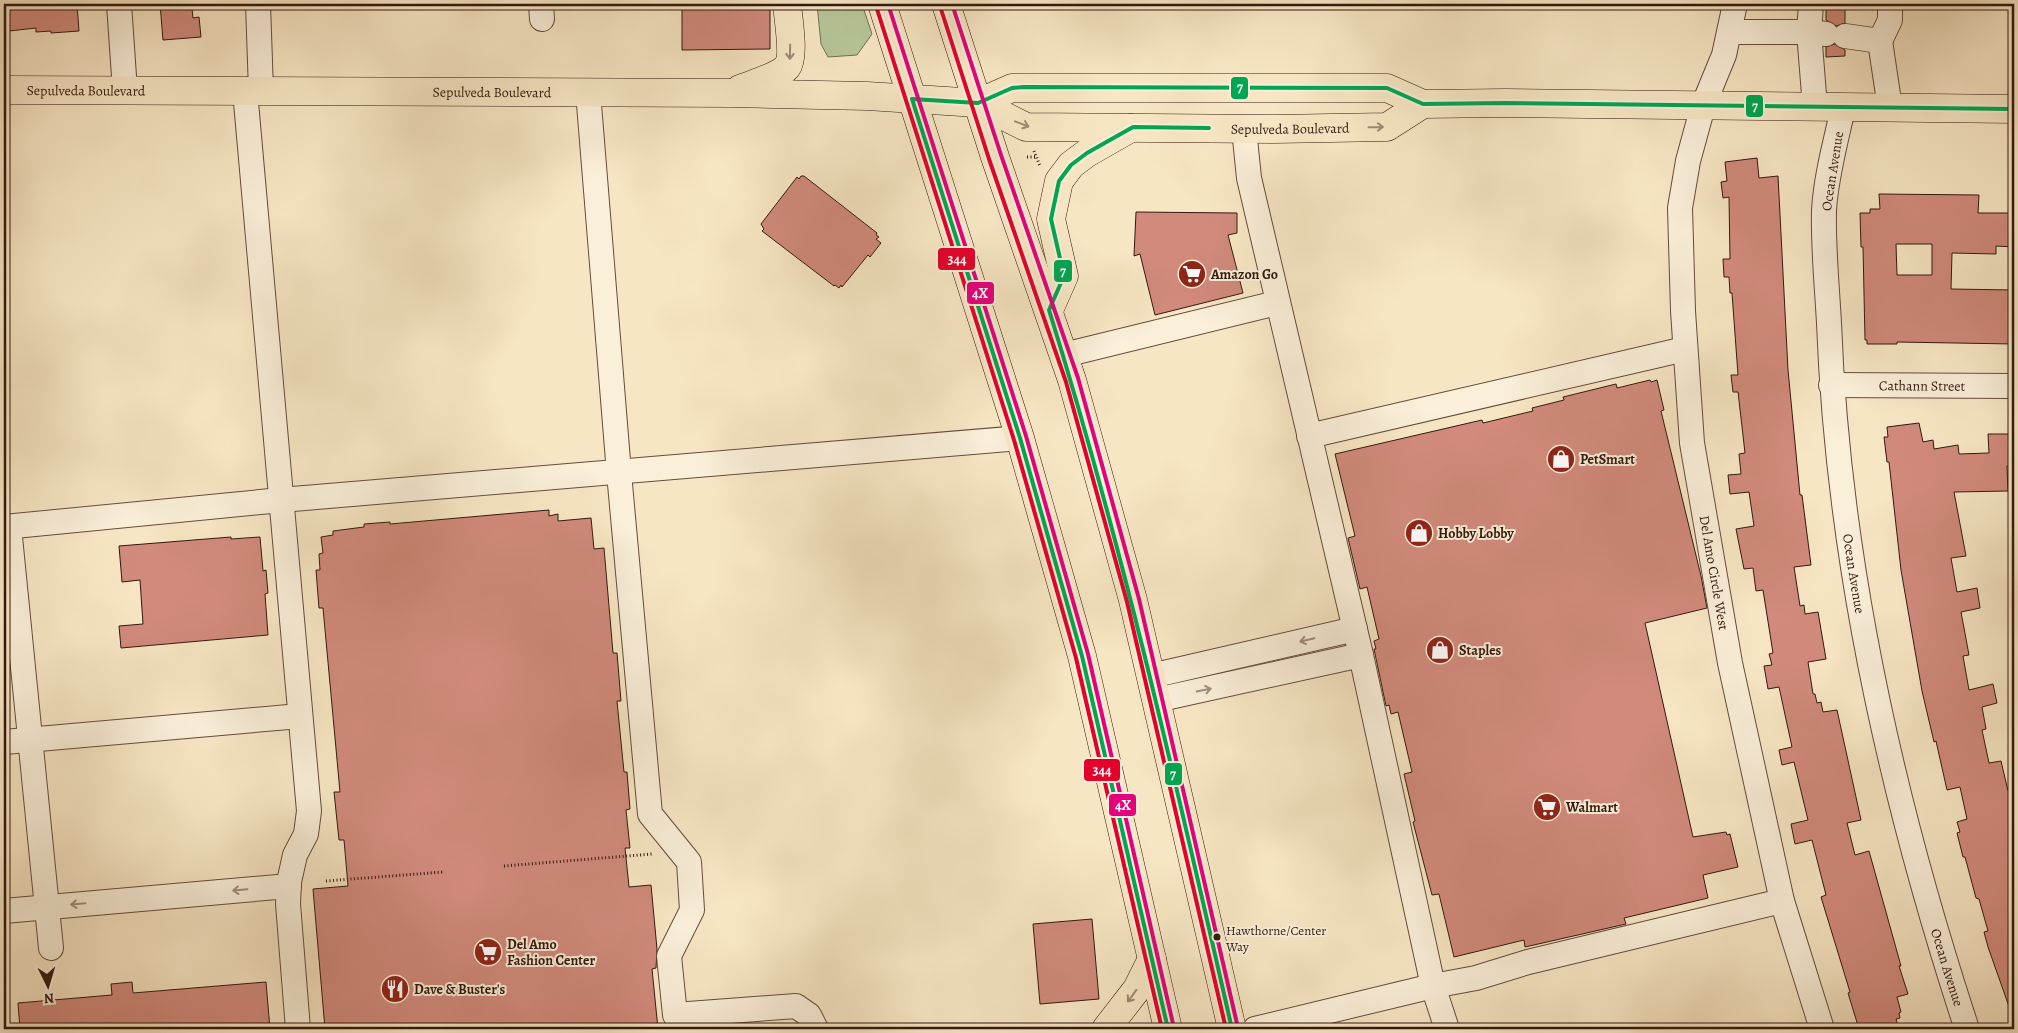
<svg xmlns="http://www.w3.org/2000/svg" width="2018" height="1033" font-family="Alegreya,serif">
<rect width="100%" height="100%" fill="#f7e6c4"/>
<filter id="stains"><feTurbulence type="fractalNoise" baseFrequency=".004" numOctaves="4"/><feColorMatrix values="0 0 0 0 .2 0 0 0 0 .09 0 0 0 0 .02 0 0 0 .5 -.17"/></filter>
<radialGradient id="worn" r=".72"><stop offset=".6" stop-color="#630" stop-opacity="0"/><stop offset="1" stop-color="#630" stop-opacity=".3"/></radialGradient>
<path fill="#b6c699" stroke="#746f54" d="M817,4H862L872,34L857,55L828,57L821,44Z"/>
<path fill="#d18a7c" stroke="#33180e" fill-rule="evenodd" d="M49,4H77L79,31L51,33V31L36,32V28L9,31L7,10L49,6Z
M160,4H188L189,10L192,9L193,18L199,17L201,37L163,40Z
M682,4H770V49L682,50Z
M1826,4H1845V23L1836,26L1826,20Z
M1835,44L1845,50V56L1826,57V47Z
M1757,158L1759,178L1778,176L1788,370L1800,495H1802L1811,565L1794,567L1800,606L1804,605L1805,614L1818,612L1826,659L1808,662L1813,694H1815L1817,703L1821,702L1823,712L1837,710L1861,820L1847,823L1855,855L1869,851L1901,966H1899L1908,994L1897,997L1901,1012L1899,1013L1900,1018L1896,1019L1899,1029H1859L1848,993L1850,992L1821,897L1826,895L1812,840L1795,844L1791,824L1808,820L1794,762L1782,765L1779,750L1792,747L1779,687L1768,689L1764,666L1772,665L1769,654L1773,653L1763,590L1756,591L1753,568L1744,569L1736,529L1754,526L1749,492L1730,494L1728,475L1741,474L1739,454L1745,453L1738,392H1733L1731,375H1738L1732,293H1730L1729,277H1724L1723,259H1730L1729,197L1723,198L1721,182L1727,181L1725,162Z
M801,176H804L877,233L876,235L879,237L876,239L881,243L870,257L868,255L842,287L841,285L839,288L835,285L834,286L762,231L764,229L761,224L797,177L799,179Z
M1879,194L1979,195L1978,213H2014V247L1996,246V254L1952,253L1951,289L2014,290V344L1897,342V344H1867V340H1865L1863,247H1861L1860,213H1870V209H1880ZM1896,244H1932V275H1897Z
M1136,212L1237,213V233L1228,235L1243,293L1155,315L1140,254L1134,256Z
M1650,380L1651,382L1657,380L1664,410L1661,411L1701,576L1707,608L1645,623L1693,837L1726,832L1727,835L1730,834L1738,867L1703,875L1708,898L1624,918L1626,924L1525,947L1524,940L1454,957L1439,894L1432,895L1413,822L1415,821L1404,774L1412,772L1398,712L1391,714L1389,705L1386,706L1374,649H1376L1374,641L1379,639L1367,587L1360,589L1348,538L1355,536L1335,454L1482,420L1483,423L1533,411L1532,408L1564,400L1563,397L1616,384L1617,388Z
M1919,423L1923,442L1933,440L1934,449L1958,445L1959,454L1989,453L1988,434H2012V453L2009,452V466H2007L2008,491L1954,492L1966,556L1951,558L1957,592L1977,588L1980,608L1961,612L1969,655L1963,656L1969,690L1993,684L1997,703L1982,707L1986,729L1982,730L1989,763L2001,761L2008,791L2014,789V1014L2012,1015L1988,947L1984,932L1988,931L1979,899L1976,898L1965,857H1963L1957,833L1960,832L1957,822L1967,819L1960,787L1947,790L1936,741L1934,742L1922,691L1901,570L1889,462H1887L1884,437H1888L1887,427Z
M549,510V516L558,514V521L591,518L594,549L604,548L613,653H617L621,701H617L624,772H627L630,809L626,810L630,848H625L629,887L651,885L657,949L656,968L652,969L658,1029H325L313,889L348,886L344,840H339L334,792H340L323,608H319L316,570H320L319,554L323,553L321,537L333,535V531L364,527V524L390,522V524Z
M231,537V539L260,537L263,571L266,570L268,593L265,594L268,635L121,648L119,626L143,624L140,580L122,582L119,546Z
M1092,919L1099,999L1040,1004L1033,924Z
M132,982L133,993L266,982L270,1029H20L18,1003L112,995L111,984Z"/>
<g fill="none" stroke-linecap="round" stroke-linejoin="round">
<defs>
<g id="minor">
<path d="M119,4L125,91"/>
<path d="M258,4L261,91"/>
<path d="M541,4L542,19"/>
<path id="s1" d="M1735,4L1724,55L1703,106L1688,161L1680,208L1683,311L1692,443L1730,663L1782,901L1822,1029"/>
<path d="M1811,4L1809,32L1815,107"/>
<path d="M1730,32H1809L1826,34"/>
<path d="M1845,36L1880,41L1890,108"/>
<path d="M1880,41L1890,20V4"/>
<path d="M245,91L309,811L306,834L295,855L289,882L288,904L298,1029"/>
<path d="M588,92L619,473L650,814L689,862L692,910L669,956L675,1015L796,1006L809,1015L816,1029"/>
<path id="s2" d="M1843,108C1836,141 1826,176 1824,210C1823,247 1827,286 1829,323C1838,564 1892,801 1967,1029"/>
<path d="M1244,129L1249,178L1361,655L1433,986L1447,1029"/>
<path d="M1064,355L1277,303"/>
<path id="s3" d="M1831,385L2014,386"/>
<path d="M1309,436L1685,349"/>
<path d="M4,527L281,500L1020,438"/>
<path d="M9,527L51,948"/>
<path d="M1151,676L1355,629"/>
<path d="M1156,700L1361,655"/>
<path d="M4,742L300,716"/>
<path d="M4,911L289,886"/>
<path d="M1255,1029L1433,986L1476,978L1528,962L1782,901"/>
</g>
<g id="major">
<path d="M882,4L1020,438L1082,656L1168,1029"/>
<path d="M946,4L995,157L1072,380L1133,600L1232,1029"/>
<path d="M740,89C752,84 778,77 787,67C795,57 788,17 787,4"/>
<path id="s4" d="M4,90L732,93L867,96L978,103L1026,127L1275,129L1387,127L1423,104"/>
<path d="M978,103L1012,88H1387L1423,104L1506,103L2014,109"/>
<path d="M1049,310L1064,276L1051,219L1059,181L1071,165L1087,153L1131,128"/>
<path d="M1106,1029L1137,989L1152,959"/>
</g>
</defs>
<use href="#minor" stroke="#644c3c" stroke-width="26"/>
<use href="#major" stroke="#33180e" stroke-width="29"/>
<path stroke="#33180e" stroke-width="3" stroke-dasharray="1 2.5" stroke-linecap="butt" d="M1034,151L1040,166
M1027,157H1037
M504,866L652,854
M326,881L443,872"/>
<use href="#minor" stroke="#faefd9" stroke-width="24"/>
<use href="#major" stroke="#f7e6c4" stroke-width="28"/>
<defs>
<path id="bus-1" d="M1209,128L1133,127L1087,153L1071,165L1059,181L1051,219L1064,276L1049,310C1123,547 1177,788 1232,1029
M1168,1029L1082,656L1020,438L912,99L978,103L1012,88L1023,87L1387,88L1423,104L1506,103L2014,109"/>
<path id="bus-2" d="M876,6L1014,440L1076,658L1162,1029
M940,6L989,159L1066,382L1127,602L1226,1029"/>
<path id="bus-3" d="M888,4L1026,436L1088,654L1174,1028
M952,4L1001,155L1078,378L1139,599L1238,1028"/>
</defs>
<use href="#bus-1" stroke="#faefd9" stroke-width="8"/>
<use href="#bus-2" stroke="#faefd9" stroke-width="8"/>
<use href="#bus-3" stroke="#faefd9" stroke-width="8"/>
<use href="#bus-1" stroke="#00a651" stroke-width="4"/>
<use href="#bus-2" stroke="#e4002b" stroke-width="4"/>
<use href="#bus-3" stroke="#e5007d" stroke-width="4"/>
</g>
<defs><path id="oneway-shaft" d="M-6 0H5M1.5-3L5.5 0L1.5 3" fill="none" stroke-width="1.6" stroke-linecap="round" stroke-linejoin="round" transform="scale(1.25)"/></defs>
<g stroke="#9f8972">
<use href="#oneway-shaft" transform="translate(790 52) rotate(91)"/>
<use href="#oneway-shaft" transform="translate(1022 124) rotate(21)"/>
<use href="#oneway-shaft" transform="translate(1376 127) rotate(-1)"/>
<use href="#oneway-shaft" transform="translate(1132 996) rotate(126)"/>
</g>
<g stroke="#a08e7e">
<use href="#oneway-shaft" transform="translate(1307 640) rotate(167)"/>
<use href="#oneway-shaft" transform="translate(1204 690) rotate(-12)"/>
<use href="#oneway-shaft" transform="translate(240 890) rotate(175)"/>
<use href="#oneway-shaft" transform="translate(78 904) rotate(175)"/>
</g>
<defs>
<symbol id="supermarket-disc" viewBox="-11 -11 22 22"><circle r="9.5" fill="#8f2418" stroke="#faefd9"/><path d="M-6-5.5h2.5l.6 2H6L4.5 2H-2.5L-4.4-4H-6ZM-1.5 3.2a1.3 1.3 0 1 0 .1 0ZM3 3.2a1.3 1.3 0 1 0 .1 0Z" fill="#fff"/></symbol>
<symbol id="shop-disc" viewBox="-11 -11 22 22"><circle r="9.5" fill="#8f2418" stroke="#faefd9"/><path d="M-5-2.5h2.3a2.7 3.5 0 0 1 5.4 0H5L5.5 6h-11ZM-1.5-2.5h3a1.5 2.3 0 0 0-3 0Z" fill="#fff"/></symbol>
<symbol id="restaurant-disc" viewBox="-11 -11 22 22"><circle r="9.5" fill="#8f2418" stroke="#faefd9"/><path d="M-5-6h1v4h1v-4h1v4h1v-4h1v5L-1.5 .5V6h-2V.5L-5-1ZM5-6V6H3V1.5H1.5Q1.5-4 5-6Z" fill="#fff"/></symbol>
</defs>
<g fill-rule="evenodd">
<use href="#supermarket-disc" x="1176" y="258" width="32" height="32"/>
<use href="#shop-disc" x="1545" y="443" width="32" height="32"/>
<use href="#shop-disc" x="1403" y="517" width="32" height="32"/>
<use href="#shop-disc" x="1424" y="634" width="32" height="32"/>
<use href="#supermarket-disc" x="1531" y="791" width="32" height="32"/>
<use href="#supermarket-disc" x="472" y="936" width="32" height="32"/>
<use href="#restaurant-disc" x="379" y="973" width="32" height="32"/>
</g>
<circle fill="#33180e" stroke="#faefd9" stroke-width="2" cx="1217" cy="937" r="4.5"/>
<g text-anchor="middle" stroke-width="4" stroke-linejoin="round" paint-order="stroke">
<g font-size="13" fill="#33180e" stroke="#faefd9" text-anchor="start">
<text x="1226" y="935">Hawthorne/Center<tspan x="1226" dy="16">Way</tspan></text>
</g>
<g font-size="14" fill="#33180e" stroke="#faefd9">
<text dy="5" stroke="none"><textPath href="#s4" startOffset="82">Sepulveda Boulevard</textPath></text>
<text dy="5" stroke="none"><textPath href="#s4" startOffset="488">Sepulveda Boulevard</textPath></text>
<text dy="5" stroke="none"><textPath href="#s4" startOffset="1292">Sepulveda Boulevard</textPath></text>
<text transform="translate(1832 171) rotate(-81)" y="5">Ocean Avenue</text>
<text dy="5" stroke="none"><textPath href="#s3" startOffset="91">Cathann Street</textPath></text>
<text dy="5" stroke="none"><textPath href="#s1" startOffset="579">Del Amo Circle West</textPath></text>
<text dy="5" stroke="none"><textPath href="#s2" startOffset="469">Ocean Avenue</textPath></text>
<text dy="5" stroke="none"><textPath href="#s2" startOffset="874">Ocean Avenue</textPath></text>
</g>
<g font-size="14" font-weight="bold" fill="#33180e" stroke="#faefd9" text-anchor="start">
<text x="1211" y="279">Amazon Go</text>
<text x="1580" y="464">PetSmart</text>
<text x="1438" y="538">Hobby Lobby</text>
<text x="1459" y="655">Staples</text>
<text x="1566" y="812">Walmart</text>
<text x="507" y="949">Del Amo<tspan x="507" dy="16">Fashion Center</tspan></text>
<text x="414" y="994">Dave &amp; Buster's</text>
</g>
</g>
<g stroke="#faefd9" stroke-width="2">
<rect x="1230" y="76" width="19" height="24" rx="5" fill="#00a651"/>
<rect x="1745" y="94" width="19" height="24" rx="5" fill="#00a651"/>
<rect x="937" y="247" width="39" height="24" rx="5" fill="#e4002b"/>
<rect x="1053" y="259" width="20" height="24" rx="5" fill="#00a651"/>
<rect x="966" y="281" width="29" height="24" rx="5" fill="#e5007d"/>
<rect x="1083" y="758" width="38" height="24" rx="5" fill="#e4002b"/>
<rect x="1164" y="762" width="19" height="24" rx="5" fill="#00a651"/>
<rect x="1108" y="793" width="29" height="24" rx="5" fill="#e5007d"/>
</g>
<g font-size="14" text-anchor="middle" font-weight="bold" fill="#fff">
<text x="1240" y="92">7</text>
<text x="1755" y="111">7</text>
<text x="957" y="264">344</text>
<text x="1063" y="276">7</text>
<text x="980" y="298">4X</text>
<text x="1102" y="775">344</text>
<text x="1173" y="779">7</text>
<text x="1123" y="810">4X</text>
</g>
<rect width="2018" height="1033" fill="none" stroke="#f7e6c4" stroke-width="20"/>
<rect x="5" y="5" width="2008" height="1023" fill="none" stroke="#33180e" stroke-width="2.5"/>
<rect x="10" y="10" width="1998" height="1013" fill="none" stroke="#33180e"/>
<g transform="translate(48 986) rotate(175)" stroke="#faefd9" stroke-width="4" paint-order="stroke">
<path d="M0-4L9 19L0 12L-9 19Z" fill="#33180e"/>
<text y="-8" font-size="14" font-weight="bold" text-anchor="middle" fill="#33180e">N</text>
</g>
<rect width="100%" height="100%" filter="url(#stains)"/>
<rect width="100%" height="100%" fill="url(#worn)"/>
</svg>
